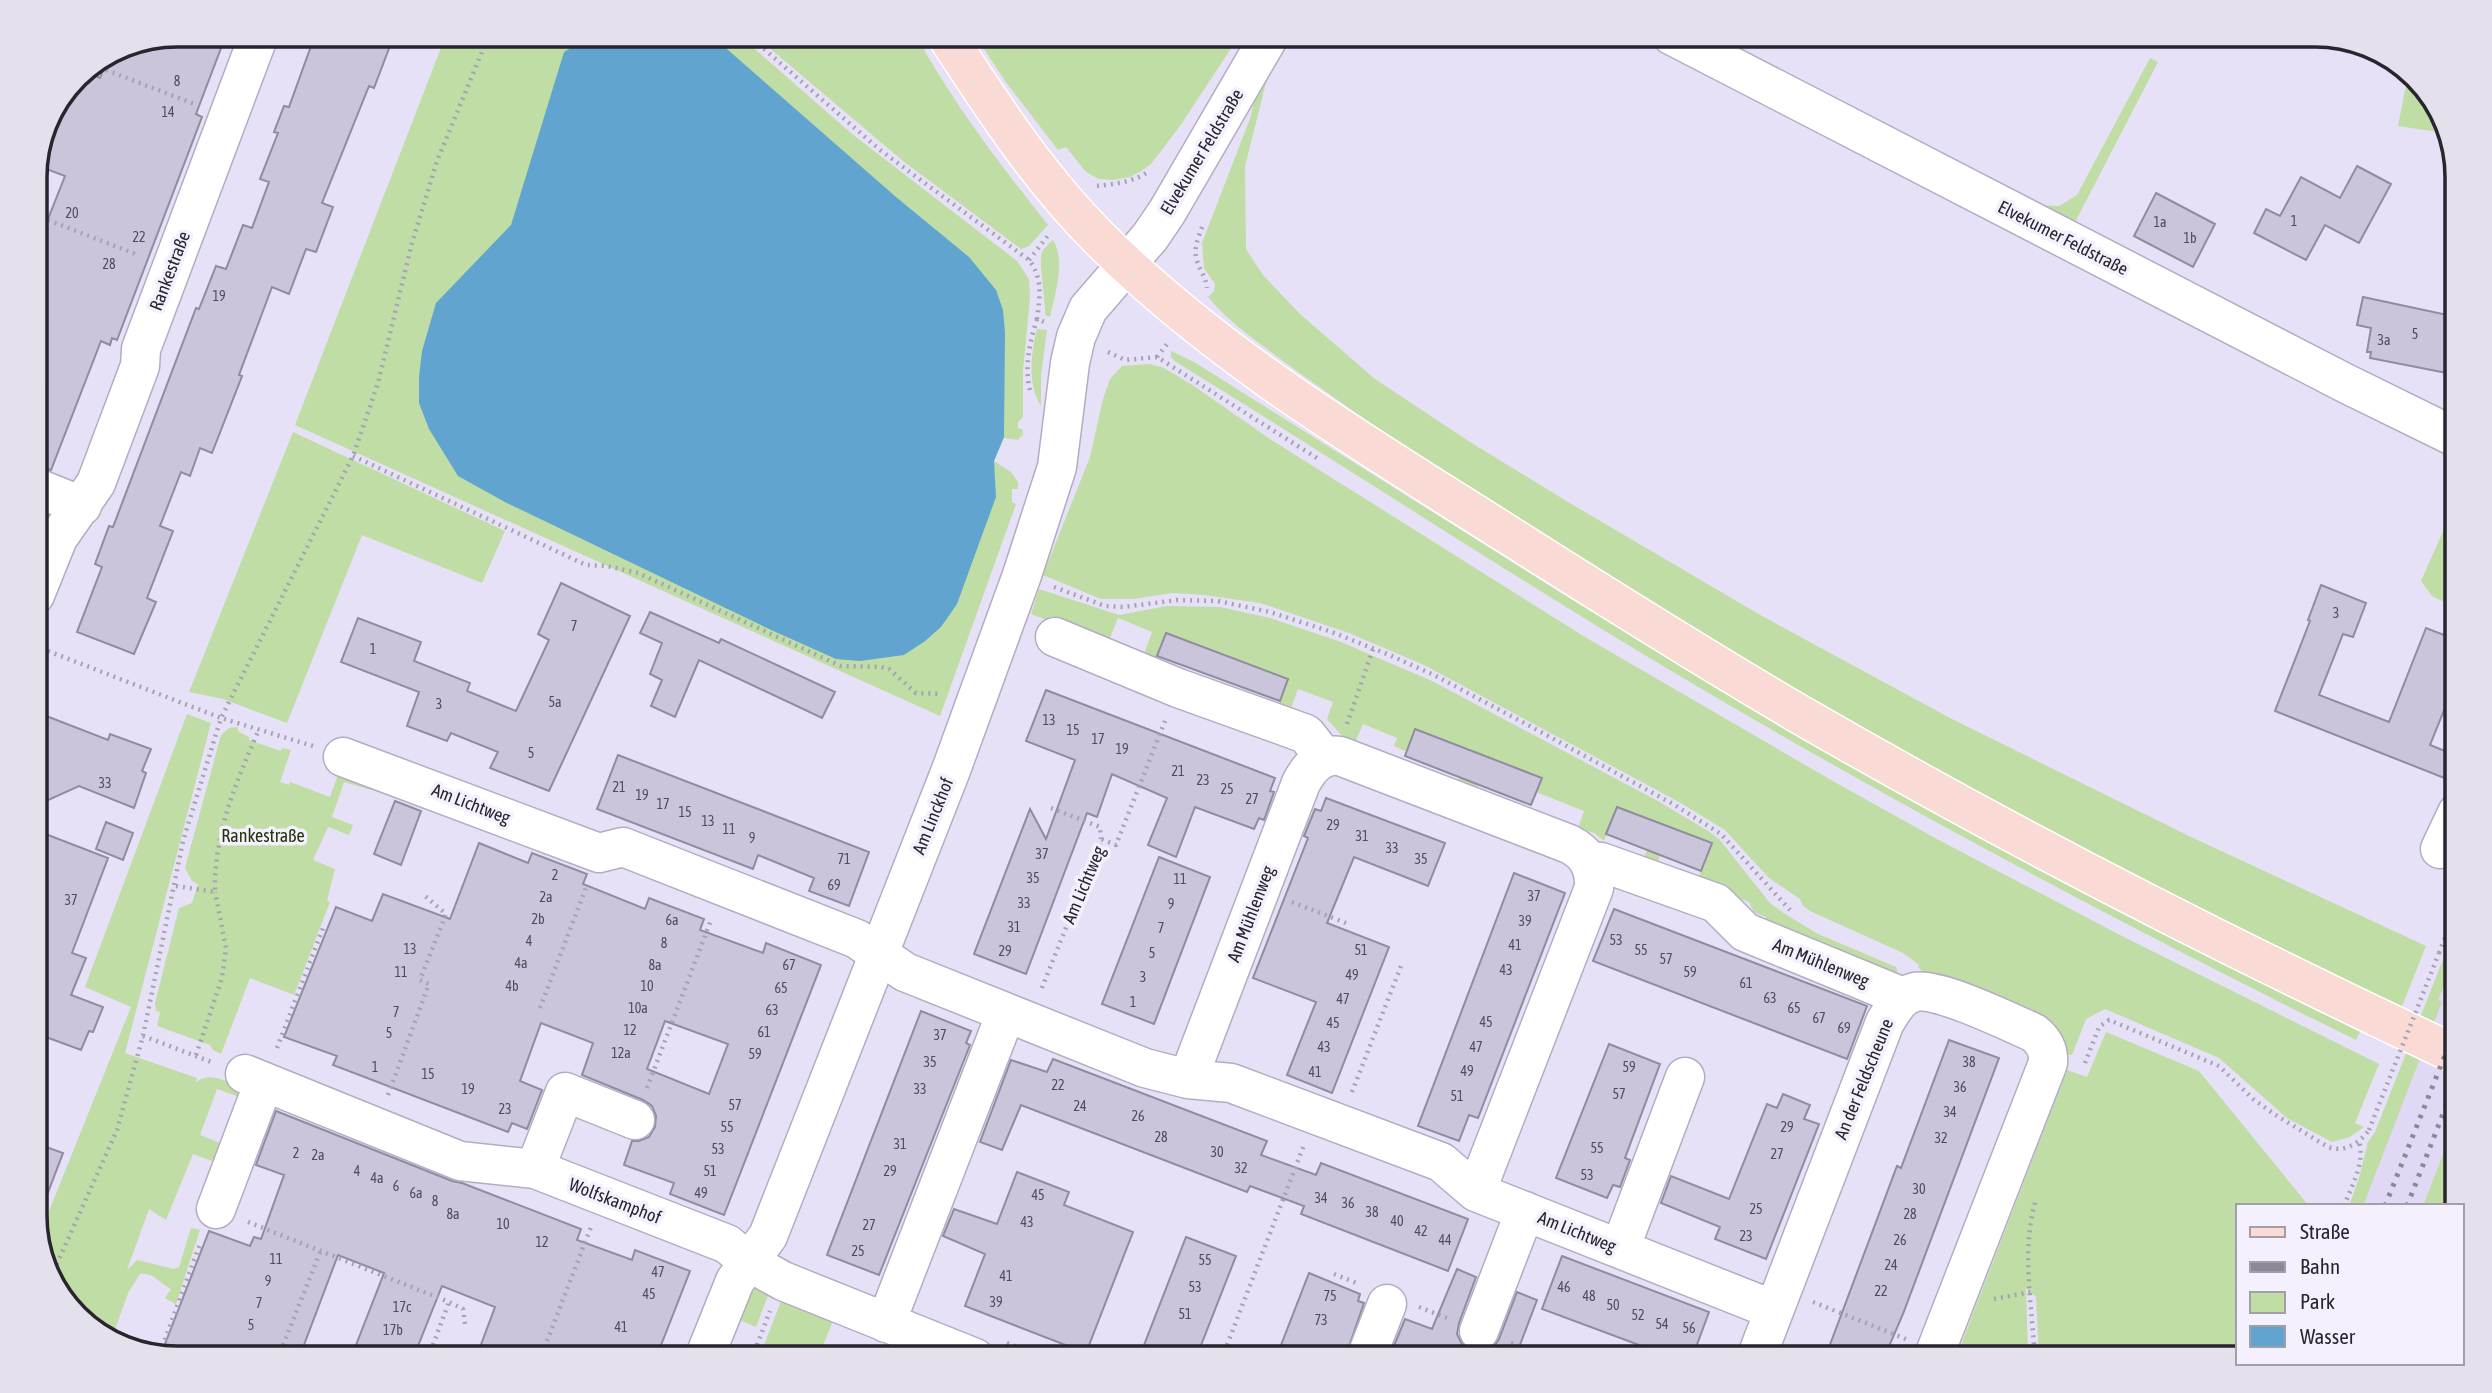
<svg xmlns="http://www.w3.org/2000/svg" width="2492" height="1393" font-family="'Asap Condensed',sans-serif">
<rect width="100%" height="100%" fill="#e7e1f7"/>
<path fill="#e1d8f6" d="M2457,955V1118L2423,1206H2363L2441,1002L2438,1000Z"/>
<path fill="#bfdda4" d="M446,35H739L852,134L1017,261L1029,279L1030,298L1023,371V417L1018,422V428L1023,430V434L1018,440L1004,438L994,461L1011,472L1018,482V489H1012V502L1016,504L940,716L295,425Z
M754,35H916C953,104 1000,164 1048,225L1029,246L1021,249L903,161Z
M975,35H1240L1180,126L1151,164L1141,171L1130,177L1113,180L1099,179L1086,172L1066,147L1058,150L1005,81Z
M1288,35L1267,79L1245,166L1246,249L1263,275L1300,314L1375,379L1470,442L1568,502L1762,616L1950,718L2189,836L2426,946L2401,1009C2159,893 1923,767 1693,628C1609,578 1524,528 1443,473C1393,439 1343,404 1294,369C1265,347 1231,325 1208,297L1214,291L1215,284L1204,268L1202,243L1251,116L1255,94Z
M2150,58L2158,62L2071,230L2035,205L2059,206L2077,195Z
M2408,75L2433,98L2445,133L2398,126Z
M1053,240C1066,261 1055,294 1050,317L1045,315C1046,302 1038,259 1042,252C1044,248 1050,243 1053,240Z
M1037,329L1047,330L1041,375V406C1027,384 1031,353 1037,329Z
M1171,351L1194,362L1574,601L1855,767L2009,853L2360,1032L2356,1040C2121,924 1889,801 1663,666C1499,568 1339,462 1176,362L1171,357Z
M1150,364L1164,368L1194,386L1270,439L1585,637L1831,780L1935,838L2120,935L2379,1064L2355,1123L2364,1127L2350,1137L2332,1142L2287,1118L2219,1058L2105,1009L2086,1019L2072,1055L2065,1054L1924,973L1919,968L1918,964L1903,953L1810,911L1803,906L1800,899L1769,878L1725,830L1679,802L1424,665L1349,633L1260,603L1204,595L1173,593L1133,599H1101L1043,575L1090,457L1103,399L1110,379L1122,366Z
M293,432L505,531L482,583L362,535L287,723L223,699L189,692Z
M2457,500V608L2432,596L2421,581Z
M1039,589L1119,615L1167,606L1220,607L1270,618L1341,642L1432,681L1658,801L1708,831L1719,839L1770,903L1782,912L1816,933L1896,967L1899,976L1762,929L1766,917L1754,912L1749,902L1697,882L1711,844L1660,855L1657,866L1643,861L1657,822L1617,807L1604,841L1594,833L1578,828L1584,811L1536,792L1541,778L1488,757L1474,795L1456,788L1469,749L1416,729L1407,752L1394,746L1397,738L1363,724L1353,748L1327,719L1333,702L1298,689L1289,714L1277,708L1287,680L1167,633L1155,662L1143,657L1152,632L1118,618L1108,643L1031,614Z
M187,714L211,723L125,1053L197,1078L196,1083C209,1069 232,1084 247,1090L242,1098L217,1089L200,1135L225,1145L218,1163L193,1154L166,1220L149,1209L127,1270L137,1260L174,1269L179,1267L191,1228L200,1230L176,1304L165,1298L171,1289C160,1284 154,1272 140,1274L129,1291L111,1340L106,1339L54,1287L39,1236L131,1007L85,987Z
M237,727L239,732L249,737V740L281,751L282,748L291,750L280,782L289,785L290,782L330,797L340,769L373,787L371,790L344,782L332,817L353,825L349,835L328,827L313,860L335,869L327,900L330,902L294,995L250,978L221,1054L213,1050L210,1045L157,1026L160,1012L156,1011L155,1003L179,908L192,903L198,884L192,881L185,868L221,735L229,728Z
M2457,924V955L2438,1000L2442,1002L2363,1206H2349L2359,1178L2368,1142L2375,1132Z
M2106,1032L2199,1071L2309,1206H2238V1358H2039L2036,1297L2026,1288L2028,1358H1956L2067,1070L2087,1077Z
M2457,1118V1146L2447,1176L2444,1206H2423Z
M758,1286L770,1290L756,1327L735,1318L753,1287Z
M783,1296L835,1316L818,1358H759Z"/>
<path fill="#61a4cf" d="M591,35H711L896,197L969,257L996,290L1003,310L1005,333L1004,437L994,461L996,497L957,604L941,627L925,641L904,655L860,661L836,659L769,629L505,502L458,476L429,429L419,403V377L422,351L436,303L511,225L564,52Z"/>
<path fill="#cbc5db" stroke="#918ba0" stroke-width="2" fill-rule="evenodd" d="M177,35H226L196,114L202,117L117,340L112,338L110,345L101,341L51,470L35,466V226L44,229L65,176L36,165L46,122L77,76L84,71L100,78L109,55L123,46Z
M315,35H369L391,43L374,88L369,86L322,203L333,207L316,252L306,249L289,294L272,287L239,375L242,376L212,453L200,448L190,476L181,472L160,526L173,531L147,598L156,602L134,654L77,632L102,567L95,564L109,526L113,527L196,308L199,309L216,266L226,269L243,225L252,228L269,182L260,179L278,133L274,132L284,106L289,107Z
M2357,166L2391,184L2359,243L2325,225L2306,260L2254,233L2266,209L2280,216L2301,177L2340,198Z
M2156,193L2215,224L2193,267L2134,236Z
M2363,297L2457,317V375L2370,358L2371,352H2367L2371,328L2357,325Z
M561,583L630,616L549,791L490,768L498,752L451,733L447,741L407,726L419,692L341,662L358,618L421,642L414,661L470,683L467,691L516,711L549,640L538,634Z
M2321,585L2366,603L2353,637L2343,634L2319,695L2389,722L2426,628L2457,640V678L2430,745L2457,756V783L2275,711L2310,621L2308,620Z
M650,612L719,643L721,639L835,692L822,718L699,660L675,717L651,706L662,680L650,674L662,643L640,633Z
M1166,633L1288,679L1280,701L1157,656Z
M1046,690L1275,778L1270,791L1274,792L1264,820L1259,818L1254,829L1195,807L1176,857L1148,845L1167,798L1112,774L1097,817L1087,813L1026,974L974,954L1030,809L1046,839L1075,760L1026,741Z
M41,714L108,740L110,734L151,749L142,771L146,773L134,808L79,786L35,806V729Z
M1415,729L1542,778L1531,805L1405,756Z
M618,755L869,852L849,906L809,891L814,878L758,855L753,869L597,809Z
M1326,798L1445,843L1428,886L1354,857L1327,923L1389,947L1332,1093L1287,1075L1316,1002L1253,978L1308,838L1304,836L1315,809L1321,811Z
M395,801L421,811L401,865L374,854Z
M1617,807L1712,843L1701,871L1606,834Z
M106,822L133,833L123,860L96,849Z
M35,830L108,858L72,953L86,958L71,995L103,1007L93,1032L89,1031L81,1050L35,1033Z
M479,843L528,863L532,853L587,874L583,884L645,909L649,898L704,919L700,930L763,953L766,943L821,965L724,1215L670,1194L674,1183L624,1165L632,1141H639L649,1137L655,1127L656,1116L652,1106L643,1100L582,1075L593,1043L541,1023L520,1081L542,1090L527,1129L512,1123L508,1132L333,1065L337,1056L284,1037L336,907L372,921L383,894L450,919ZM665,1021L728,1044L709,1094L647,1069Z
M1159,857L1210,877L1154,1024L1102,1004Z
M1514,873L1565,893L1478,1118L1469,1115L1459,1141L1418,1126Z
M1614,909L1867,1006L1847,1059L1593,961Z
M921,1011L971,1031L966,1043L970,1045L879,1275L827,1255Z
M1949,1040L1999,1058L1903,1314L1884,1358H1825L1897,1166L1901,1168Z
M1609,1044L1660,1064L1625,1158L1630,1160L1620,1187L1613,1185L1607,1198L1556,1178Z
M1053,1059L1267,1141L1261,1155L1316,1175L1321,1163L1468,1219L1448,1271L1301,1214L1304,1206L1250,1186L1247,1192L1021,1105L1002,1150L980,1142L1011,1060L1047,1072Z
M1783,1094L1810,1105L1804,1119L1819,1124L1766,1259L1715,1239L1720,1227L1661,1203L1671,1176L1729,1199L1767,1104L1777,1108Z
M276,1111L452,1181L462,1183L581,1229L577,1240L632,1260L635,1250L690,1271L656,1358H476L495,1307L442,1286L416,1351L429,1356V1358H351L384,1273L338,1255L299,1358H203L165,1344L209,1231L250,1246L254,1237L261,1239L284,1175L256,1165Z
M35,1143L63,1153L37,1221L35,1220Z
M1017,1172L1069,1192L1064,1205L1133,1232L1086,1353L965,1306L985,1254L943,1236L954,1209L997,1224Z
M1186,1237L1236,1256L1196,1358H1139Z
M1562,1256L1709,1312L1692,1358H1674L1542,1309Z
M1457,1269L1476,1277L1459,1323L1457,1334L1462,1344L1471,1351L1483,1352L1493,1348L1499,1339L1517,1292L1537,1300L1515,1358H1389L1405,1319L1432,1329Z
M1309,1273L1360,1294L1358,1301L1364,1303L1345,1358H1276Z"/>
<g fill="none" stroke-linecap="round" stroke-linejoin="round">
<defs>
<path id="minor" d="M1671,35L2345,383L2457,438
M35,487L82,506
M35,595L58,538L96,483L140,366L141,349L259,35
M1055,637L1178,688L1306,734L1325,758
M343,757L599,853L623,847L857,939L905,972L1145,1068L1188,1079L1231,1083L1441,1162L1476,1192L1774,1310
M2440,849L2457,813
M1590,863L1601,862L1716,903L1745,932L1903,997
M245,1074L460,1161L535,1169L727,1244L749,1262L783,1281L975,1358
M1188,1079L1301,783C1309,768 1321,753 1340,756L1569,844C1587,853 1595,867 1594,888L1476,1192
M535,1169L565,1092L635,1120
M216,1209L264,1082
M1620,1249L1685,1077
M886,1323L1006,1013
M1479,1331L1525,1211
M704,1358L735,1281L768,1236L951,770L1022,575L1057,467L1070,363L1076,337L1088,309L1150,237L1167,212L1270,35
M1366,1358L1387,1304
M1756,1358L1885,1022C1893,1010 1899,996 1915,992C1935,986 2012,1023 2034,1033C2044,1041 2049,1050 2048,1063L1933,1358"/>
<path id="major" d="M946,35C993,107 1040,180 1102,241C1221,359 1367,445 1507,534C1603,595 1700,656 1799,714C2013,838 2233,950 2457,1055"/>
</defs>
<use href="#minor" stroke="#b3adc2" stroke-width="41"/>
<use href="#major" stroke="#fff" stroke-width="41"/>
<path stroke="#a7a2b3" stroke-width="4.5" stroke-dasharray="2 5" stroke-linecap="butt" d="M748,35L880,150L1029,260C1043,278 1040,298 1037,319L1047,323
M93,65L197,105
M1097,186C1114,184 1135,182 1149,171
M35,215L138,255
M1202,227C1198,238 1193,250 1197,261C1200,271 1206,277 1207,288
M1029,260L1050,233
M1108,352L1125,360L1157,357L1320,460
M1157,357L1167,344
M1030,390C1024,367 1030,341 1037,319
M353,456L586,565L607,566L638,573L841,666L881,667L889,669L916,693L941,694
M1054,587L1105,606L1123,607L1178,600L1218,601L1270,612L1332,632L1387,654L1434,675L1528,725L1673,804L1721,834L1790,910
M35,646L221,718L183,841L143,1036L117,1130L51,1277
M1347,724L1373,649
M313,746L221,718L353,456L378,383L412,243L437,161L489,35
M1051,808L1100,827L1101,839
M176,886L215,892C214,832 236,783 259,729
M1292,902L1346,923
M2439,953L2457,906
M1042,988L1101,839L1116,845L1165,721
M540,1008L587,885
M143,1036L214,1063
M277,1048L323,928
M196,1055L222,978L226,948L215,892
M2085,1063L2099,1027L2109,1020L2219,1066L2253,1099L2274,1114L2328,1147C2344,1153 2360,1143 2369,1130
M647,1088L711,920
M1352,1092L1401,966
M388,1095L429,984L420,980L446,914L424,895
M2344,1206C2352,1185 2365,1163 2359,1141
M2453,1206L2457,1177
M248,1222L449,1302L463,1309L465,1324
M1334,1274L1359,1284
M1994,1299L2031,1292
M1813,1302L1906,1339
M1419,1307L1447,1318
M1007,1343L1044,1358
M1511,1343L1549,1358
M160,1353L200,1244
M542,1354L591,1227
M278,1358L321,1250
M428,1358L449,1302
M752,1358L770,1311
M1222,1358L1304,1145
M2035,1358C2032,1307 2021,1249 2036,1199"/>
<use href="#minor" stroke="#fff" stroke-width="38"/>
<use href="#major" stroke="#fadad4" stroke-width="38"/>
<path stroke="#8d8898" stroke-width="5" stroke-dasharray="3.5 7" stroke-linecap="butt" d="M2385,1206L2457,1025
M2407,1206L2457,1078"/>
<path stroke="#a7a2b3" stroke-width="4.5" stroke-dasharray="2 5" stroke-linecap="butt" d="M2369,1130L2439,953"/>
</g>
<g text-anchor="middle" stroke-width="7" stroke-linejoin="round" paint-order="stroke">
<g font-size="14" fill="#504d58">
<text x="177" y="86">8</text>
<text x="168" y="117">14</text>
<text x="72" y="218">20</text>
<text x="2294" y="226">1</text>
<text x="2160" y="227">1a</text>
<text x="139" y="242">22</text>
<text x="2190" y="243">1b</text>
<text x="109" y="269">28</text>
<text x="219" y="301">19</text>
<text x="2415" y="339">5</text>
<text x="2384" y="345">3a</text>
<text x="2336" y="618">3</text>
<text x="574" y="631">7</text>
<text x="373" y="654">1</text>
<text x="555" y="707">5a</text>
<text x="439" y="709">3</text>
<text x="1049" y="725">13</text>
<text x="1073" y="735">15</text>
<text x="1098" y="744">17</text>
<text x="1122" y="754">19</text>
<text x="531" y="758">5</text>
<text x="1178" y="776">21</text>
<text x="1203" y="785">23</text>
<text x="105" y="788">33</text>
<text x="619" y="792">21</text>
<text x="1227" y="794">25</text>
<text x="642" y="800">19</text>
<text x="1252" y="804">27</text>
<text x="663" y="809">17</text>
<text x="685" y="817">15</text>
<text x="708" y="826">13</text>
<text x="1333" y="830">29</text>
<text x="729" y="834">11</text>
<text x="1362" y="841">31</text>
<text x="752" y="843">9</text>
<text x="1392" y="853">33</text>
<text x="1042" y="859">37</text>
<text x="844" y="864">71</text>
<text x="1421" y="864">35</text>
<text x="555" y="880">2</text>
<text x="1033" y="883">35</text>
<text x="1180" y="884">11</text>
<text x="834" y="890">69</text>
<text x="1534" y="901">37</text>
<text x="546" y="902">2a</text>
<text x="71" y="905">37</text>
<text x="1024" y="908">33</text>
<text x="1171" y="909">9</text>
<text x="538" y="924">2b</text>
<text x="672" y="925">6a</text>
<text x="1525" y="926">39</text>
<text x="1014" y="932">31</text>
<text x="1161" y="933">7</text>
<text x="1616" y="945">53</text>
<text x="529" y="946">4</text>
<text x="664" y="948">8</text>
<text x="1515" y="950">41</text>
<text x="410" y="954">13</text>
<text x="1361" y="955">51</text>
<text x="1641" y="955">55</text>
<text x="1005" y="956">29</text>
<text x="1152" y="958">5</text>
<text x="1666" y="964">57</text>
<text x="521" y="968">4a</text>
<text x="655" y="970">8a</text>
<text x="789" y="970">67</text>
<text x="1506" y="975">43</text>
<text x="401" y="977">11</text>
<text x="1690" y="977">59</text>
<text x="1352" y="980">49</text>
<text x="1143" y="982">3</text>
<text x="1746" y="988">61</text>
<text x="512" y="991">4b</text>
<text x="647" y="991">10</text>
<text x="781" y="993">65</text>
<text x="1770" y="1003">63</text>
<text x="1343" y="1004">47</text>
<text x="1133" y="1007">1</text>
<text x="638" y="1013">10a</text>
<text x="1794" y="1013">65</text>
<text x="772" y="1015">63</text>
<text x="396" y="1017">7</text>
<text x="1819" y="1023">67</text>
<text x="1486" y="1027">45</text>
<text x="1333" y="1028">45</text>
<text x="1844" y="1033">69</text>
<text x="630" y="1035">12</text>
<text x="764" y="1037">61</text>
<text x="389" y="1038">5</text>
<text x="940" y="1040">37</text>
<text x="1324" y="1052">43</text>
<text x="1476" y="1052">47</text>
<text x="621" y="1058">12a</text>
<text x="755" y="1059">59</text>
<text x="930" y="1067">35</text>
<text x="1969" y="1067">38</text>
<text x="375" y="1072">1</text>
<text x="1629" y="1072">59</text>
<text x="1467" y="1076">49</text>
<text x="1315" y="1077">41</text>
<text x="428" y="1079">15</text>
<text x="1058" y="1090">22</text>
<text x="1960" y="1092">36</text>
<text x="468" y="1094">19</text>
<text x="920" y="1094">33</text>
<text x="1619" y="1099">57</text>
<text x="1457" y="1101">51</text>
<text x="735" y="1110">57</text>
<text x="1080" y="1111">24</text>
<text x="505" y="1114">23</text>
<text x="1950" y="1117">34</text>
<text x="1138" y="1121">26</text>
<text x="727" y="1132">55</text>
<text x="1787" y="1132">29</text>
<text x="1161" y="1142">28</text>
<text x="1941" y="1143">32</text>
<text x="900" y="1149">31</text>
<text x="1597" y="1153">55</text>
<text x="718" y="1154">53</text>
<text x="1217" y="1157">30</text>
<text x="296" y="1158">2</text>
<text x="1777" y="1159">27</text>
<text x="318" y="1160">2a</text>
<text x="1241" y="1173">32</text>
<text x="357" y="1176">4</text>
<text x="710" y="1176">51</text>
<text x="890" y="1176">29</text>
<text x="1587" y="1180">53</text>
<text x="377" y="1183">4a</text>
<text x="396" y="1191">6</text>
<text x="1919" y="1194">30</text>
<text x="416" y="1198">6a</text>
<text x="701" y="1198">49</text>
<text x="1038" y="1200">45</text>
<text x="1321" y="1203">34</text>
<text x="435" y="1206">8</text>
<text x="1348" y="1208">36</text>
<text x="1756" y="1214">25</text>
<text x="1372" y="1217">38</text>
<text x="453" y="1219">8a</text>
<text x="1910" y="1219">28</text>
<text x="1397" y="1226">40</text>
<text x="1027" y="1227">43</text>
<text x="503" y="1229">10</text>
<text x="869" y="1230">27</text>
<text x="1421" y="1236">42</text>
<text x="1746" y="1241">23</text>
<text x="1445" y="1245">44</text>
<text x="1900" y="1245">26</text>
<text x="542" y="1247">12</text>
<text x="858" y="1256">25</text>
<text x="276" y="1264">11</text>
<text x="1205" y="1265">55</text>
<text x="1891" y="1270">24</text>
<text x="658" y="1277">47</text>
<text x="1006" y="1281">41</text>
<text x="268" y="1286">9</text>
<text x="1195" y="1292">53</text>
<text x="1564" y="1292">46</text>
<text x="1881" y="1296">22</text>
<text x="649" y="1299">45</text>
<text x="1330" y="1301">75</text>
<text x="1589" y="1301">48</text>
<text x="996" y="1307">39</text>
<text x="259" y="1308">7</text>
<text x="1613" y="1310">50</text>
<text x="402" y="1312">17c</text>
<text x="1185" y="1319">51</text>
<text x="1638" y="1320">52</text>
<text x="1321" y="1325">73</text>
<text x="1662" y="1329">54</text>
<text x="251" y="1330">5</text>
<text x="621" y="1332">41</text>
<text x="1689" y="1333">56</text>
<text x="393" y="1335">17b</text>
</g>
<g font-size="18" fill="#27252d" stroke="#f4f0fd">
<text transform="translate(1202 152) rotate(-59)" y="6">Elvekumer Feldstraße</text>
<text transform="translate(2063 238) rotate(27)" y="6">Elvekumer Feldstraße</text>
<text transform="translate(170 271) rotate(-69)" y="6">Rankestraße</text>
<text transform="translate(471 804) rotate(21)" y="6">Am Lichtweg</text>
<text transform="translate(933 816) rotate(-68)" y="6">Am Linckhof</text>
<text transform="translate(1084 885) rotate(-67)" y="6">Am Lichtweg</text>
<text transform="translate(1251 914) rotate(-69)" y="6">Am Mühlenweg</text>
<text transform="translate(1821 963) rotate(22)" y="6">Am Mühlenweg</text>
<text transform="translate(1864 1079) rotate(-68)" y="6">An der Feldscheune</text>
<text transform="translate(615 1201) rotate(21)" y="6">Wolfskamphof</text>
<text transform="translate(1577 1232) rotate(22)" y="6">Am Lichtweg</text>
</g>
<g font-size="18" fill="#203507" stroke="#f4f0fd">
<text x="263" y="842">Rankestraße</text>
</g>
</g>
<path d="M0 0H2492V1393H0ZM177 47H2315A130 130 0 0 1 2445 177V1216A130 130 0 0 1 2315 1346H177A130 130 0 0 1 47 1216V177A130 130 0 0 1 177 47Z" fill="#e4e0ec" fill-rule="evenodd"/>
<path fill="none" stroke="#27252d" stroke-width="3.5" d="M177 47H2315A130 130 0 0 1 2445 177V1216A130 130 0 0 1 2315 1346H177A130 130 0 0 1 47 1216V177A130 130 0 0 1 177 47Z"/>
<rect x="2236" y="1204" width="228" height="161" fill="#f4f0fd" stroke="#a29faa" stroke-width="2"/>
<rect x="2250" y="1227" width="35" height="10" fill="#fadad4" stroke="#a29faa" stroke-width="2"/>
<text x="2300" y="1239" font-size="21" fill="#27252d">Straße</text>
<rect x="2250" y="1262" width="35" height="10" fill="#8d8898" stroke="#a29faa" stroke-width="2"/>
<text x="2300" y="1274" font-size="21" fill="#27252d">Bahn</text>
<rect x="2250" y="1292" width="35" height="21" fill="#bfdda4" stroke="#a29faa" stroke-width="2"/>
<text x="2300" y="1309" font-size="21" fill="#27252d">Park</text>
<rect x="2250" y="1326" width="35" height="21" fill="#61a4cf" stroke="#a29faa" stroke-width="2"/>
<text x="2300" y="1344" font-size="21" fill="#27252d">Wasser</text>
</svg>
